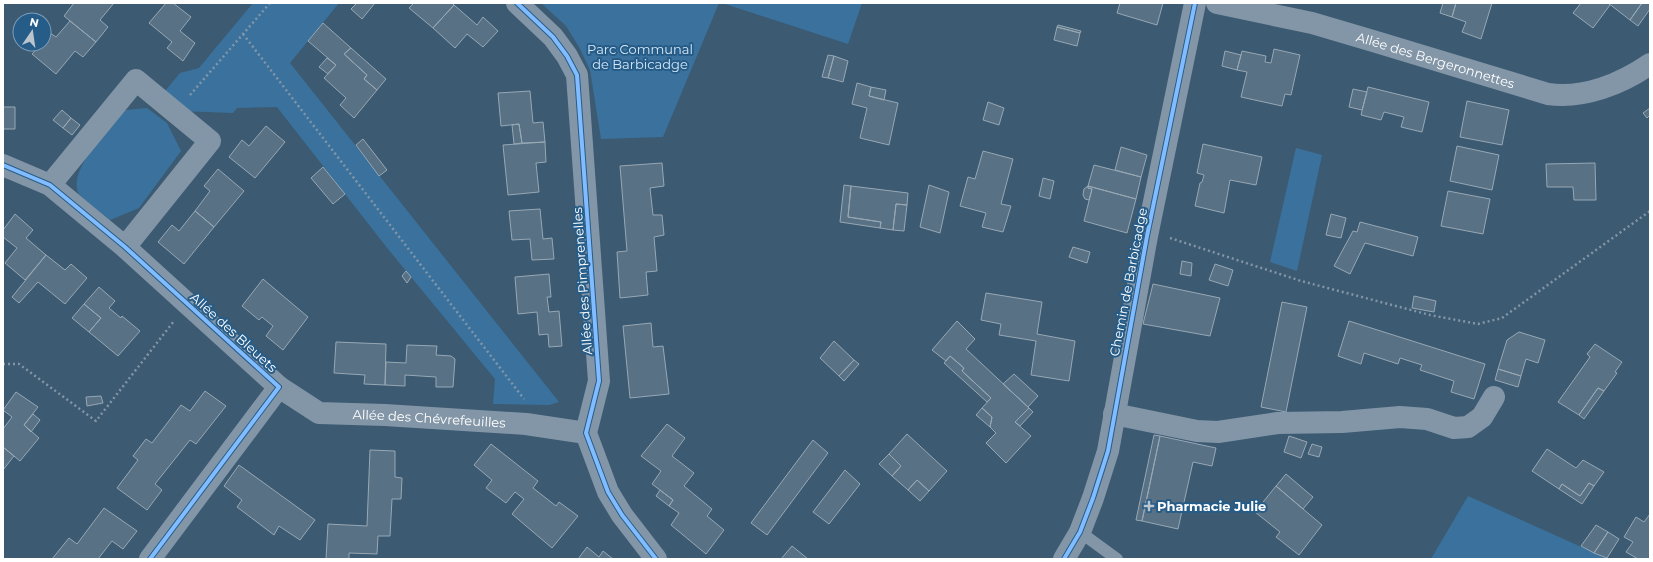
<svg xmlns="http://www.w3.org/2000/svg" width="1653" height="562" font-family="Montserrat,sans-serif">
<rect width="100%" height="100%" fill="#3c5a72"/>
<path fill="#3a729d" d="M253,3H339L290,63L559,402L549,405L493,404L495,379L388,249L277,107L237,108L233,113L179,111L161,96L180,73L199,68Z
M541,3H719L663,137L601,139L590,70L579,47L566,26Z
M722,3H862L848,44Z
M147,108L167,123L181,151L139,208L110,220C104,215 82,198 79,194C66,171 111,126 125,110Z
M1296,148L1322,155L1297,271L1270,262Z
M1468,496L1608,559H1431Z"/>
<path fill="#597184" stroke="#97a8b5" d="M74,3H114L100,20L108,27L96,42L64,16Z
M166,3H173L191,17L180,31L195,43L183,61L167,48L172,42L149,23Z
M357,3H375L362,19L351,9Z
M452,3L454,5L433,28L409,8L414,3Z
M1120,3H1163L1157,25L1117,13Z
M1443,3H1456L1452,17L1440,13Z
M1456,3H1492L1481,39L1462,32L1466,22L1452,17Z
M1581,3H1608L1610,5L1593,28L1573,13Z
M1608,3H1642L1630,20Z
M1642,3H1650V9L1638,26L1630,20Z
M454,5L477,25L483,17L498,31L483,47L467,34L455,48L433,28Z
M70,21L96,42L83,57L75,51L56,74L32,54L41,44H44V40L50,33L56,37Z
M323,23L351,48L344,54L367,75L364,79L377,90L354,118L340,105L346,98L324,78L336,65L308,41Z
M1058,25L1081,31L1080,33L1057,27Z
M1057,27L1080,33L1077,46L1054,40Z
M351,48L386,79L377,90L364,79L367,75L344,54Z
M1274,49L1300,55L1291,95L1285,94L1282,106L1241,97L1247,72L1237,70L1242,51L1266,56L1265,62L1271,63Z
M1225,51L1241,55L1237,70L1222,66Z
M828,55L834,56L828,78L822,77Z
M834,56L848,61L843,82L828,78Z
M327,58L336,65L328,74L319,67Z
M857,83L871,87L869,96L898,103L889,145L860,138L867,108L852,104Z
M871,87L886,90L884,100L869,96Z
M1368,87L1429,102L1422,132L1401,127L1404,117L1384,112L1381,120L1361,115Z
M1353,89L1367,92L1362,110L1349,107Z
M530,91L533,123L543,122L545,142L522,143L519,124L501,126L498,93Z
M1467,101L1509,110L1502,145L1460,137Z
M988,102L1004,108L999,125L983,120Z
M3,107H15V129H3Z
M1650,108V115L1647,118L1643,113Z
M62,110L71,118L63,128L53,120Z
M71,118L80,125L72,135L63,128Z
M519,124L522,143L514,144L512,125Z
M266,126L285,142L255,178L229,157L242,140L249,146Z
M363,139L387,170L379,176L356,145Z
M545,142L546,162L536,163L539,192L508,195L503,145Z
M1203,144L1262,157L1256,185L1230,180L1224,213L1195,206L1200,183L1202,182L1204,175L1197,173Z
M1457,146L1499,155L1492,190L1450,181Z
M1121,147L1147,155L1141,177L1115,170Z
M983,151L1013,159L1001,204L1011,206L1003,232L982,227L986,213L960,206L968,177L975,179Z
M662,163L664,186L650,188L653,215H662L664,235L654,237L657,271L646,272L648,295L620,298L617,252L627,251L620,166Z
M1595,163L1596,200H1574L1573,187H1547L1546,164Z
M1094,165L1141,177L1136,199L1088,186Z
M323,167L345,194L333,204L311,178Z
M218,169L244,191L214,227L195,211L210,191L204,186Z
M1043,178L1054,181L1050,199L1039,196Z
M844,185L851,186L848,217L881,222L880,228L840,222Z
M929,185L949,192L940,233L920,227Z
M851,186L908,193L907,205L896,204L893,230L880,228L881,222L848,217Z
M1088,186L1136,199L1127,233L1084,221L1092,189L1088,188Z
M1088,186V188L1092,189L1089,200L1085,199L1083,195L1084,189Z
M1448,191L1490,199L1483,234L1441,226Z
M896,204L907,205L904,231L893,230Z
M540,209L543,239L552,238L554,259L532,260L530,239L512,240L509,211Z
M195,211L214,227L184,264L158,242L172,225L179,231Z
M15,214L33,230L26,238L46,255L25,280L5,263L17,248L3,237V230Z
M1331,214L1346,218L1341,238L1326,235Z
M1360,222L1418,237L1413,256L1365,243L1350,274L1334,266L1353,231L1357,232Z
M1073,247L1090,252L1087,263L1069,257Z
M46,255L65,270L71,264L87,278L65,304L38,282L19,303L12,297Z
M1182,261L1192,263L1191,276L1180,274Z
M1215,264L1233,270L1228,286L1209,280Z
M406,271L411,277L407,283L402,276Z
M549,274L551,297H547L549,312L559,311L562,346L549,347L548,334L539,335L537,312L518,314L515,277Z
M263,279L308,317L283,350L266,336L273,326L262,317L259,320L242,306Z
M1153,284L1220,298L1210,336L1143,324Z
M99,287L115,301L109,308L121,318L122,316L140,331L118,356L89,332L101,318L84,304Z
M986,293L1042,302L1037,334L1075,341L1069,381L1031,375L1036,341L999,335L1001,324L981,320Z
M1414,296L1436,301L1434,312L1412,308Z
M1282,302L1307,307L1286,412L1261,407Z
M84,304L101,318L89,332L72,318Z
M957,321L975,339L966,349L1029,408L1015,422L1031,436L1006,463L986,443L996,433L990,427L992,417L982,408L991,398L962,371L964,368L950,356L946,361L932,350Z
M1349,321L1485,364L1474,399L1451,392L1454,381L1420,370L1422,365L1400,358L1398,364L1364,353L1361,364L1338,356Z
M651,323L653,347L663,346L669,394L630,398L623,326Z
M1519,332L1545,340L1538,363L1526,359L1521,376L1498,369L1507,340Z
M834,341L854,360L839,376L820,358Z
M336,342L386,344L385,385L364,384L365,375L334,373Z
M1595,344L1622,362L1615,372L1617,373L1604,391L1598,388L1579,415L1558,402L1590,357L1587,354Z
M407,345L437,346L436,355L451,356L455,359L453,387H436V377L405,375V386L385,385L386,362L406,363Z
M950,356L964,368L962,371L991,398L987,402L944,363Z
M854,360L859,364L844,381L839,376Z
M1498,369L1521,376L1518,387L1495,380Z
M1014,374L1038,396L1028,407L1003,384Z
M1598,388L1604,391L1584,419L1579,415Z
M205,391L226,406L196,444L190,440L155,484L162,490L147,510L117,488L138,460L133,456L146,439L152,443L181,405L190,411Z
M16,392L38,407L24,425L39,438L20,461L3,447V429L12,417L3,410Z
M101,396L103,403L87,406L86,397Z
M982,408L992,417L990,427L976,415Z
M1029,408L1033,412L1020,426L1015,422Z
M33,414L40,420L31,432L24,425Z
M667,424L685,438L672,456L694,473L684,486L712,509L707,516L724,530L706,554L671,525L679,513L669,506L673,500L652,484L661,471L641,456Z
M907,434L947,471L929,491L917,480L908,490L892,476L901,466L889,454Z
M1154,435L1160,436L1142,521L1136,520Z
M1160,436L1216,448L1212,466L1193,462L1178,529L1142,521Z
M1289,436L1307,442L1301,458L1284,452Z
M813,440L828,453L767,535L751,523Z
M491,444L538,481L533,488L556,506L559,502L578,516L552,548L512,514L524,499L515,492L506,503L486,488L492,480L474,465Z
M1312,444L1322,447L1319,457L1308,454Z
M3,447L14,456L3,470Z
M1547,449L1576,468L1583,460L1604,472L1594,486L1589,483L1580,496L1562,484L1559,489L1532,471Z
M370,450L395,451V477L402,478L401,499H392L390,536H378L377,554L349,553V559H326L328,524L367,526Z
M889,454L901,466L892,476L879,464Z
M239,465L315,520L300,540L279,526L274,535L237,507L242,500L224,486Z
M845,470L860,484L829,524L813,512Z
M1286,474L1313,497L1303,509L1276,486Z
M917,480L929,491L920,501L908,490Z
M1589,483L1594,486L1582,504L1559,489L1562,484L1580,496Z
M1276,486L1322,525L1299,555L1276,537L1280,532L1255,512Z
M660,490L673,500L669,506L656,496Z
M104,508L137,531L123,549L112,541L98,559H52L69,538L77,544Z
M1650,514V559H1638L1626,552L1633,542L1624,537L1636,517L1644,522Z
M1596,525L1608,532L1594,553L1581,546Z
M1608,532L1619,539L1607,558L1594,553Z
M792,546L808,559H781Z
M587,547L599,557L603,551L613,559H578Z"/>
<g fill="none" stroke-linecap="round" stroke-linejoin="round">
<path stroke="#8396a7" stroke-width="2.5" stroke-dasharray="2 3" stroke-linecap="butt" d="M243,34L524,399
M190,95L270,3
M1170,238L1301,281L1430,315L1478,324L1502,318L1650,211
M3,364H19L96,421L174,321"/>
<path stroke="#8396a7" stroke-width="12" d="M1080,532L1117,559"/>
<g stroke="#8396a7" stroke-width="22">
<path d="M517,3L553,37L567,56L577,75L599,381L586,433L608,492L622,515L656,559"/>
<path id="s1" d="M1217,3L1312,23L1373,41L1548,94C1584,99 1621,84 1650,64"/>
<path d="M3,165L50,185L125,247L279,387L150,559"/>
<path d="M50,185L136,80L210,141L125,247"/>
<path id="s2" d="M279,387L319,413L385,415L526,424L586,433"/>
<path d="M1114,414L1197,431L1218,432L1278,423L1342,422L1400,417L1427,419L1454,428L1468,427L1482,417L1494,397"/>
<path d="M1064,559L1080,532L1093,498L1108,451L1147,236L1195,3"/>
</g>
<defs>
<path id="cycleway" d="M517,3L553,37L567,56L577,75L599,381L586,433L608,492L622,515L656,559
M3,165L50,185L125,247L279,387L150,559
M1064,559L1080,532L1093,498L1108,451L1147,236L1195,3"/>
</defs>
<use href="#cycleway" stroke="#265c88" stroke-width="6"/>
<use href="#cycleway" stroke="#80bcff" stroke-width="4"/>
</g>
<path fill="#bbc5ce" stroke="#265c88" stroke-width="1.5" d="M1147 500h4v4h4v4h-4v4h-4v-4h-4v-4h4z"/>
<g text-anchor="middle" stroke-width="4" stroke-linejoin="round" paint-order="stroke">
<g font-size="13" fill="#d6e8f7" stroke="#265c88">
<text x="640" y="54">Parc Communal<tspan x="640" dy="15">de Barbicadge</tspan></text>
</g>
<g font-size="13" fill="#fff" stroke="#265c88">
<text dy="5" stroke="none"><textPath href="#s1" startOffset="226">Allée des Bergeronnettes</textPath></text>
<text transform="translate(582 281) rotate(-94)" y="5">Allée des Pimprenelles</text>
<text transform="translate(1128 282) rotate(-79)" y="5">Chemin de Barbicadge</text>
<text transform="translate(234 332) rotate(42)" y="5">Allée des Bleuets</text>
<text dy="5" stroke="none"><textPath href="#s2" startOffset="158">Allée des Chévrefeuilles</textPath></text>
</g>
<g font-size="13" font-weight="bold" fill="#fff" stroke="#265c88" text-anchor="start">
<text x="1157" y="511">Pharmacie Julie</text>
</g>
</g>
<rect width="1653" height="562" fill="none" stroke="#ffffff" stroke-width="8"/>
<g transform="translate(32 32) rotate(13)"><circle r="19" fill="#265c88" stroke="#7d9db8"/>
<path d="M0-3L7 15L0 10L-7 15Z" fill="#bbc5ce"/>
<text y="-6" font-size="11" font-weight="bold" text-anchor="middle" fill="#ffffff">N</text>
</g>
</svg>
